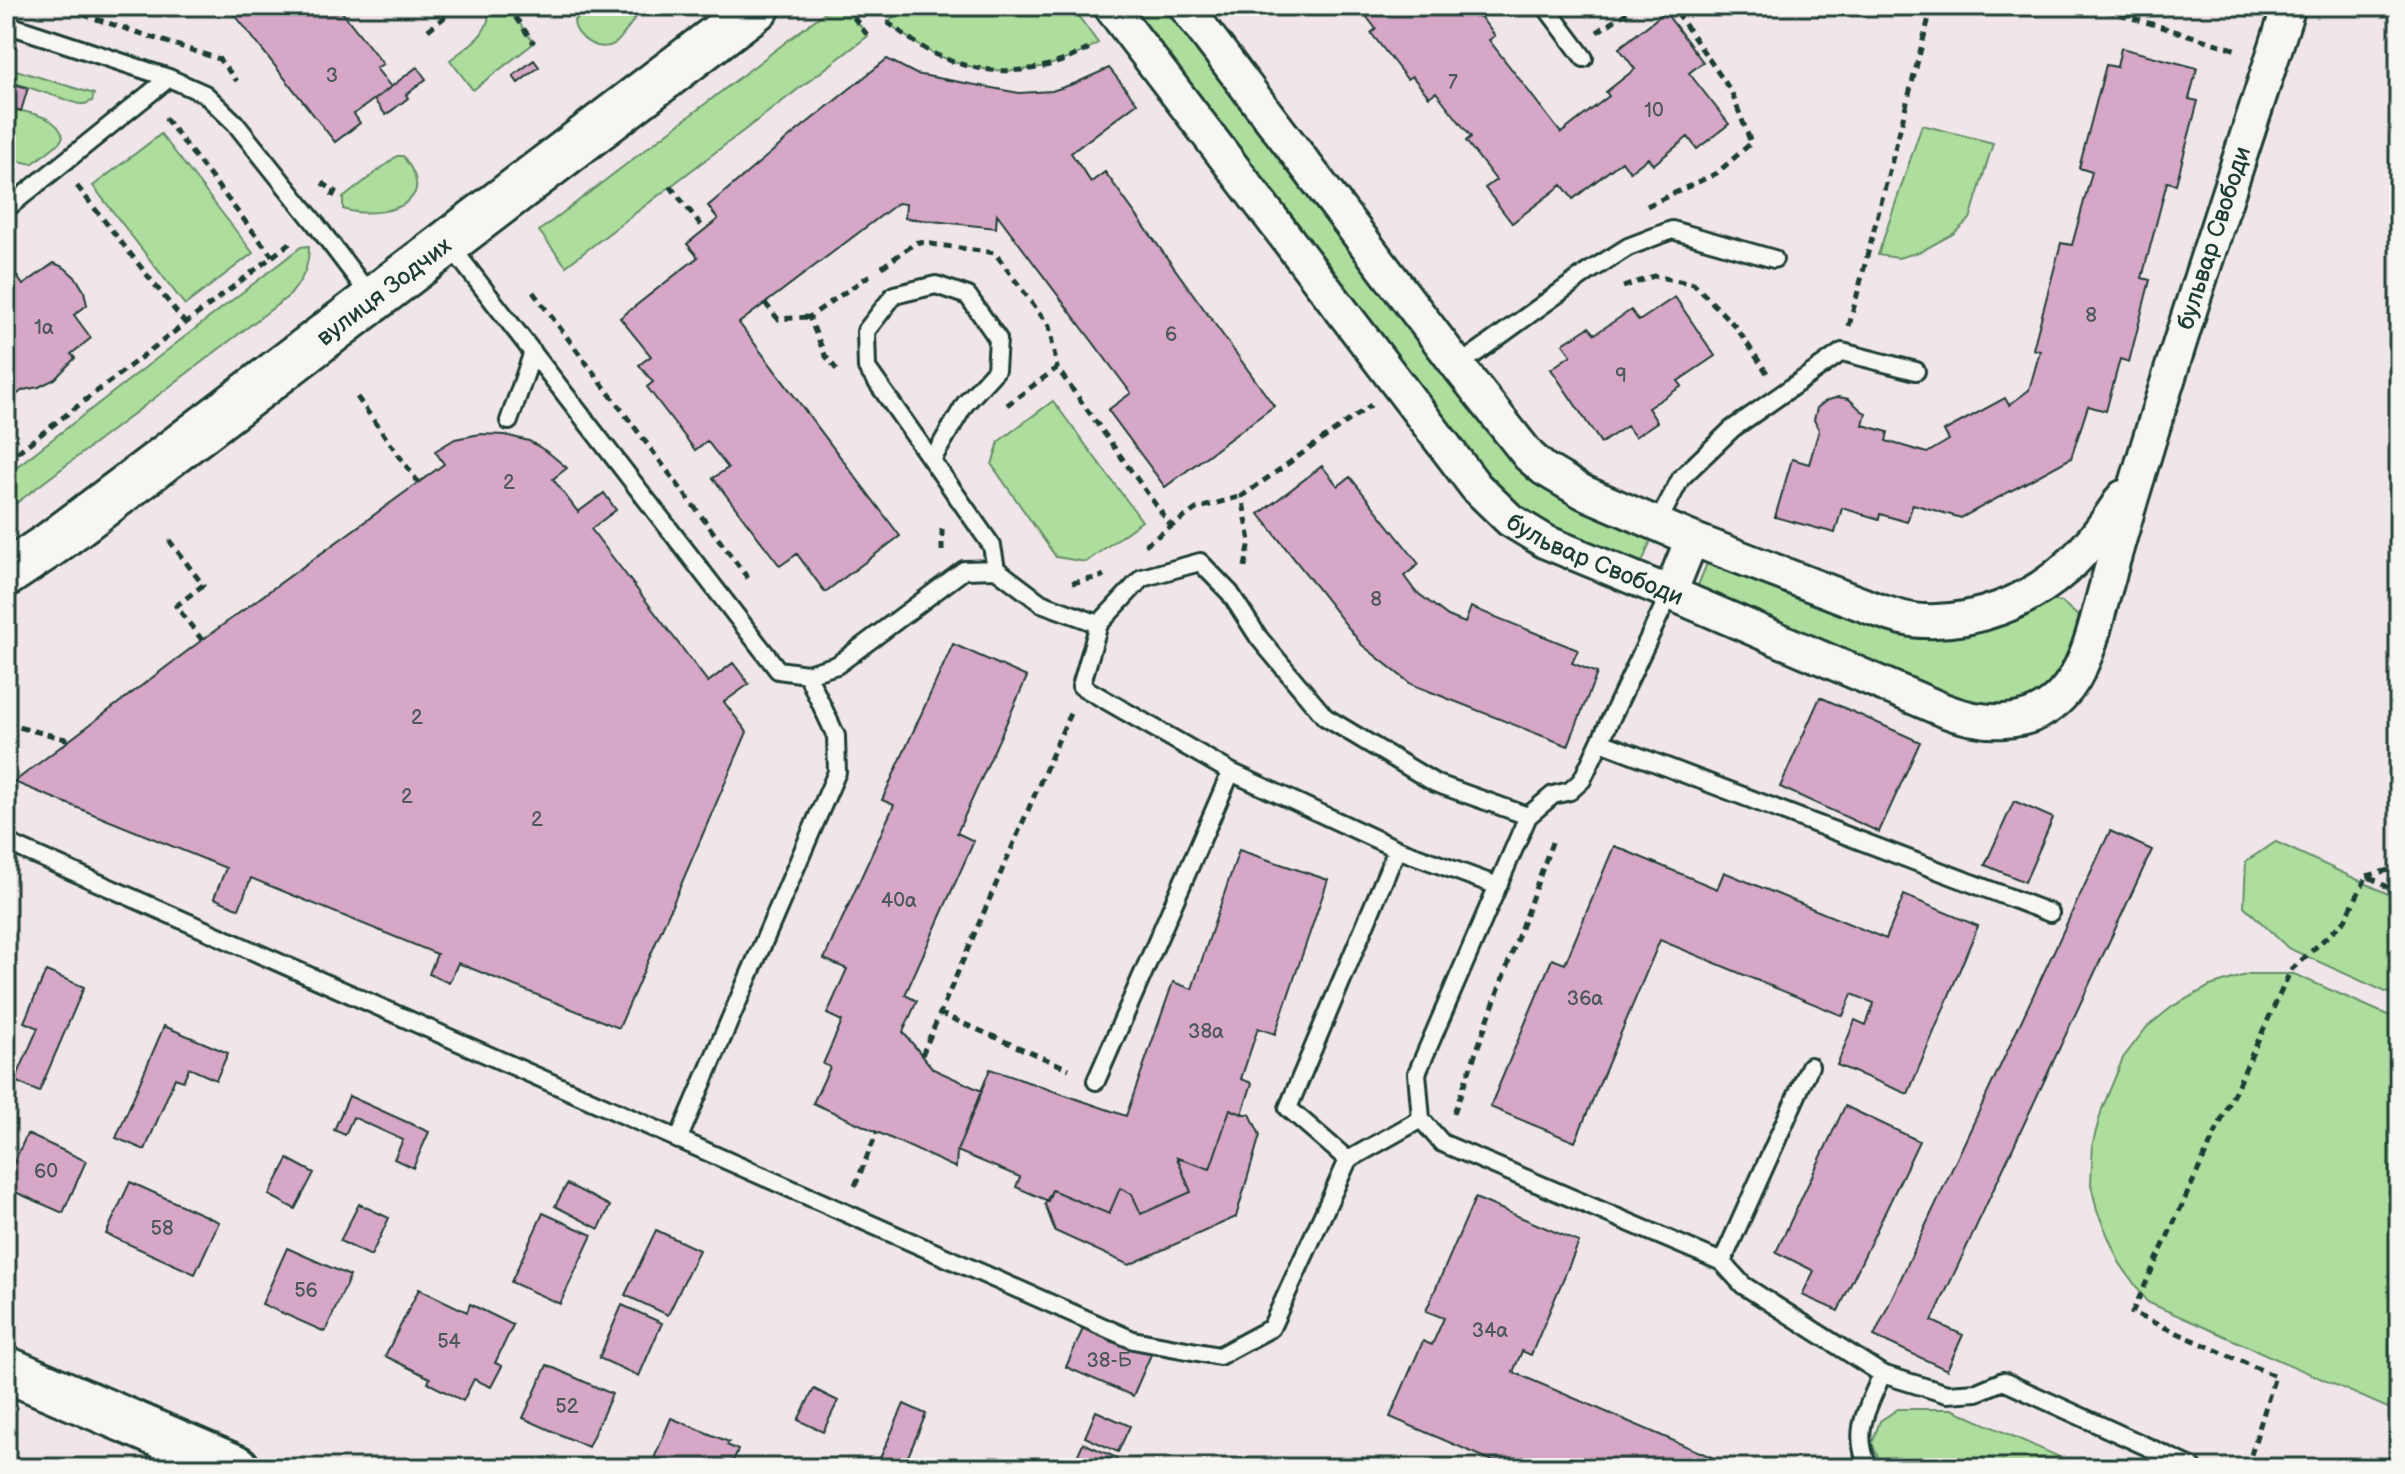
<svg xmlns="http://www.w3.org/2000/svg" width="2405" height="1474" font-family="'Balsamiq Sans',sans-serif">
<rect width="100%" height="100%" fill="#f0e6e9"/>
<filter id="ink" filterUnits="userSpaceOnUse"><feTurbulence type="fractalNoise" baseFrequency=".0125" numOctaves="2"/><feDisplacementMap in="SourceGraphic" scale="16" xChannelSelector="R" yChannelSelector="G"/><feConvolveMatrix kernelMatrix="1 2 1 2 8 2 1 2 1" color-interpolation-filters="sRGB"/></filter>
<g filter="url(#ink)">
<path fill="#aede9e" stroke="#668e69" stroke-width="2" d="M488,6H507L534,43L473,90L450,60C468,46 494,32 488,6Z
M594,6H636L631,12L637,16C630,24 624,35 617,42C601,55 575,39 574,21Z
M833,6H845L868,36L566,266L539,231Z
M908,6H1071L1098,43C1049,74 993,80 939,56C920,48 903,34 887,22Z
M1110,6H1185L1529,456L1657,524L1636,579L1536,538Z
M6,67L94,94L92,101L85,104H79L6,80Z
M6,107C26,113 57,114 63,137L59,143L32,164L19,161L6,154Z
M1922,125L1993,143L1970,219L1953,234L1920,252L1898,258L1878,255Z
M161,134L253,253L185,305L93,186Z
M397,156H403C410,166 420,180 415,192C405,214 362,216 343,209V198Z
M309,246C309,267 303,279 290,295L6,511V475L301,247Z
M1053,401L1142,521L1086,562L1056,557L992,465L999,441Z
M1713,549L1877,610L2042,599L2062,602L2086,623L2084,657L2010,721L1691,602Z
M2276,842L2399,899V998L2288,948L2244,906L2246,861Z
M2249,974H2294L2399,1020V1413L2147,1302L2119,1262L2097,1211L2091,1184L2093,1142L2102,1109L2123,1058L2147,1027L2173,1006L2210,986Z
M1898,1409H1952L2084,1468H1887L1880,1462L1872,1443L1880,1421Z"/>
<path fill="#d7a7c7" stroke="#1f3d34" stroke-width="2" d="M219,6H347L342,12L383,64L376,68L391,87L354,114L360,123L335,142L231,10Z
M1363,6H1472L1495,36L1489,40L1561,133L1609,96L1606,92L1635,69L1619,48L1665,12L1703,62L1689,73L1729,124L1697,149L1688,137L1653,165L1648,158L1630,172L1622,161L1573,199L1562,185L1512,223L1485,188L1496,180L1466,141L1471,137L1436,92L1429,97L1412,76L1407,79L1371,33L1376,29L1360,8Z
M2121,48L2197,68L2189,99L2198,101L2176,184L2167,182L2142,278L2150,280L2129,362L2120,359L2106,411L2088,406L2071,458L1961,518L1913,504L1907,522L1880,514L1879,519L1842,508L1835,533L1775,517L1792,459L1809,464L1819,430L1814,420L1817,408L1826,401L1838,397L1849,399L1862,411L1866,413L1863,425L1888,432L1886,441L1927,453L1949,440L1944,431L2005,398L2009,405L2029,390L2040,351L2033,349L2061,243L2072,245L2092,172L2079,168L2106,65L2117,67Z
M887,59L916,74L1019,93L1052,91L1076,83L1109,68L1137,103L1071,153L1091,182L1105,172L1274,406L1165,487L1108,410L1131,393L997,214L996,228L905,218L906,204L898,203L739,323L900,536L825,592L797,554L780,566L713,478L728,468L707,441L695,450L647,387L653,382L639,365L651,356L620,318L698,257L687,244L718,219L708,206L792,135Z
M534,60L539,67L518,83L513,76Z
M417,67L426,79L406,95L408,98L386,115L374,100Z
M6,82L28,88L21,111L6,106Z
M54,263L65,268L76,278L84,291L87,305L74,315L91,338L71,354L75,358L55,379L39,387L23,390L6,403V283L16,275L23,285Z
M1675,297L1715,356L1678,381L1682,386L1648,408L1657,422L1635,437L1627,426L1601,443L1551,369L1571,355L1563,344L1589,327L1595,334L1631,310L1639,321Z
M480,434L505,435L529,441L549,453L567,468L553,479L578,512L604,493L616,510L591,529L708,682L733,663L749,684L724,702L747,732L619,1028L458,963L449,983L429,974L437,954L251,878L239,909L214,898L226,868L14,782L202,640L444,464L435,451L455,439Z
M1322,466L1338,486L1350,477L1419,564L1404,576L1415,591L1448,616L1465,623L1471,607L1578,650L1572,663L1597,673L1568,746L1411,684L1362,645L1259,514Z
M953,644L1027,677L957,833L974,841L905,995L917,1001L903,1032L933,1069L982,1091L957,1151L956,1168L813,1103L830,1067L823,1064L842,1021L827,1014L847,969L824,959L894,805L882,800Z
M1820,697L1920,742L1879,832L1780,787Z
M2014,801L2053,818L2025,882L1985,865Z
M2110,831L2152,850L1932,1321L1963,1335L1947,1370L1874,1336Z
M1614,846L1717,889L1724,872L1886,939L1904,895L1978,926L1908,1094L1837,1065L1855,1020L1866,1025L1874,1003L1852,994L1843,1016L1660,940L1575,1142L1490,1107L1552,959L1565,964Z
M1239,850L1328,880L1275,1034L1258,1028L1241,1079L1252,1083L1242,1114L1230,1109L1210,1169L1177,1158L1191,1192L1141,1214L1132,1194L1120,1188L1109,1214L1052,1190L1048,1201L1016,1187L1020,1177L957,1151L990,1069L1126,1116L1173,982L1192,989Z
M46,971L84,987L39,1092L15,1081L38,1028L24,1022Z
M164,1026L228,1053L216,1080L189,1068L183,1081L175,1078L145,1150L116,1138Z
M349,1096L429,1132L413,1168L394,1159L403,1140L353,1117L345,1135L334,1130Z
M1845,1106L1919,1141L1838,1311L1802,1295L1814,1271L1776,1252Z
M1230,1109L1242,1114H1250L1260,1135L1236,1217L1129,1265L1055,1231L1045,1204L1052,1190L1109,1214L1120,1188L1132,1194L1141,1214L1191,1192L1177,1158L1210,1169Z
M27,1134L86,1161L63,1213L6,1188V1180Z
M288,1159L314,1173L295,1209L269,1195Z
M130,1182L219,1222L195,1274L106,1234Z
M567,1184L610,1206L599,1229L555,1206Z
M1475,1198L1579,1242L1531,1355L1522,1351L1513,1372L1723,1462L1720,1468H1498L1500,1464L1390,1417L1423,1341L1432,1345L1444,1318L1426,1311Z
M359,1204L389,1218L371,1256L340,1241Z
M543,1213L592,1235L560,1304L511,1282Z
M656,1230L699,1250L668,1315L625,1295Z
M287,1248L350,1276L325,1332L262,1304Z
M419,1289L467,1312L470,1304L513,1325L495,1363L502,1366L491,1387L474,1379L463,1401L428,1383L430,1378L385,1356Z
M622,1305L662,1323L639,1376L599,1358Z
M1085,1324L1152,1352L1133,1396L1066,1367Z
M547,1365L612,1394L588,1447L523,1418Z
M814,1389L838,1401L823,1432L798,1420Z
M904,1404L926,1414L903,1468H883L877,1465Z
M1096,1411L1130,1426L1118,1452L1085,1437Z
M671,1418L729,1442L727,1445L738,1450L730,1468H650Z
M1083,1443L1117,1458L1112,1468H1072Z"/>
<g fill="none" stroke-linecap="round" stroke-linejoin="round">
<defs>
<path id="service" d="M1545,6L1584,58
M6,24L169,78L205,94L235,123L315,223L372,298
M6,209L169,78
M449,244L778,670L807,674L837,665L964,570L996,569L1041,603L1099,624L1142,578L1200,562L1230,593L1259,638L1325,717L1435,783L1528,816L1553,795L1570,791L1582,780L1670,593
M1458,366L1588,272L1628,247L1672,230L1774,259
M509,421L533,352
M932,460L965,404L996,370L998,339L968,296L936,285L894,295L866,331L867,368L992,546L996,569
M1657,524L1681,478L1732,429L1842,352L1916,371
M1601,742L2050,913
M1231,772L1397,849L1498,886
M1528,816L1417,1073L1421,1119L1442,1143L1722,1262L1743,1285L1882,1374L1947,1394L1977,1392L2003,1381L2194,1468
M6,842L1133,1340L1219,1356L1271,1328L1348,1160
M1397,849L1288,1108L1348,1160L1421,1119
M1096,1081L1231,772L1081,686L1099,624
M678,1140L837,772L836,736L807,674
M1722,1262L1810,1066
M1869,1468C1851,1431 1868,1408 1882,1374"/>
<g id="minor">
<path id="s1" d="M1110,6L1476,487L1510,520L1546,542L1670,593L1943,710C1981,725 2030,729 2061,696C2087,669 2095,625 2105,590C2116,551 2127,513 2139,474C2186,317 2239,162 2289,6"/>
<path d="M1185,6L1458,366L1529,456L1544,469L1583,492L1692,539L1877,610C1892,615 1908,621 1925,621C1975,623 2028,602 2065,569C2089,548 2106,523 2123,497"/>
<path d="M1670,593L1692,539"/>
</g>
<g id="secondary">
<path id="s2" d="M6,574L51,544L144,474L758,6"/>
<path d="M6,1369L237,1468"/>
</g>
</defs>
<use href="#service" stroke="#1f3d34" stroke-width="22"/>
<use href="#minor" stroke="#1f3d34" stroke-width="38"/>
<use href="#secondary" stroke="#1f3d34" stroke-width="50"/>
<path stroke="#1f3d34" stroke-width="5" stroke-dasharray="8 6" stroke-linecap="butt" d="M56,6L219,59L237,81
M507,6L534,43
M845,6L868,36
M2093,6L2237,50
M887,22C904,34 920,48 939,56C990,79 1047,75 1094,45
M428,30L459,6
M1597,32L1637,6
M165,118L272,256
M322,183L335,191L332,197
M77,186L185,323
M670,186L705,230
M1647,206L1717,173L1751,143L1731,91L1672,6
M882,267L917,242L995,253L1049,326L1057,368
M1623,287L1654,276L1694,284L1736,327L1767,373
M533,292L750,581
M765,303L778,319L809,317
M1849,326L1932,6
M837,370L825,355L809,317L870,275
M357,397L418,482
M1007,405L1057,368L1171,526
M6,461L294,240
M169,540L203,585L176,606L202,640
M1145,545L1196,509L1242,496
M942,551V525
M1245,567L1250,541L1242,496L1371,405
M1072,583L1100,577L1104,575
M6,724L70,740
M2367,876L2399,867
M939,1013L1069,1069
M922,1055L1071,711
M1454,1113L1554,837
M855,1186L877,1132
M2247,1468L2275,1376L2132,1313L2291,970L2345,920L2367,876L2399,893"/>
<use href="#service" stroke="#f6f6f2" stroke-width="16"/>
<use href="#minor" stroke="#f6f6f2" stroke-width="32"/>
<use href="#secondary" stroke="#f6f6f2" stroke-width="44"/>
</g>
</g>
<g text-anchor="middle" stroke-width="8" stroke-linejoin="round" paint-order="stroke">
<g font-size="20" fill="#4d5859">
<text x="332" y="82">3</text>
<text x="1453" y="89">7</text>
<text x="1654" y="117">10</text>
<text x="2091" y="322">8</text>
<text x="44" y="334">1а</text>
<text x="1171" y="341">6</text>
<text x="1621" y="382">9</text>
<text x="509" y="489">2</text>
<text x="1376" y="606">8</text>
<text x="417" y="724">2</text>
<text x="407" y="803">2</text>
<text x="537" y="826">2</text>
<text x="899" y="907">40а</text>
<text x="1585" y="1005">36а</text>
<text x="1206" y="1038">38а</text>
<text x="46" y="1178">60</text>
<text x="162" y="1235">58</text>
<text x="306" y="1297">56</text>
<text x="1490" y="1337">34а</text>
<text x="449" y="1348">54</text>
<text x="1109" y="1367">38-Б</text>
<text x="567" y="1413">52</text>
</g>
<g font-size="24" fill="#1f3d34" stroke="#f6f6f2">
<text dy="8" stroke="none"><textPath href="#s1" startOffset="1736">бульвар Свободи</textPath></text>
<text dy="8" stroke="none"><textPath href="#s2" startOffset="472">вулиця Зодчих</textPath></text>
<text dy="8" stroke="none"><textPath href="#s1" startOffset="746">бульвар Свободи</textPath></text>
</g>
</g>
<rect width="2405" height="1474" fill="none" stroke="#f6f6f2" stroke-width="32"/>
<rect x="16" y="16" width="2373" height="1442" fill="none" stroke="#1f3d34" stroke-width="3" filter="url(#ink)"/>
</svg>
